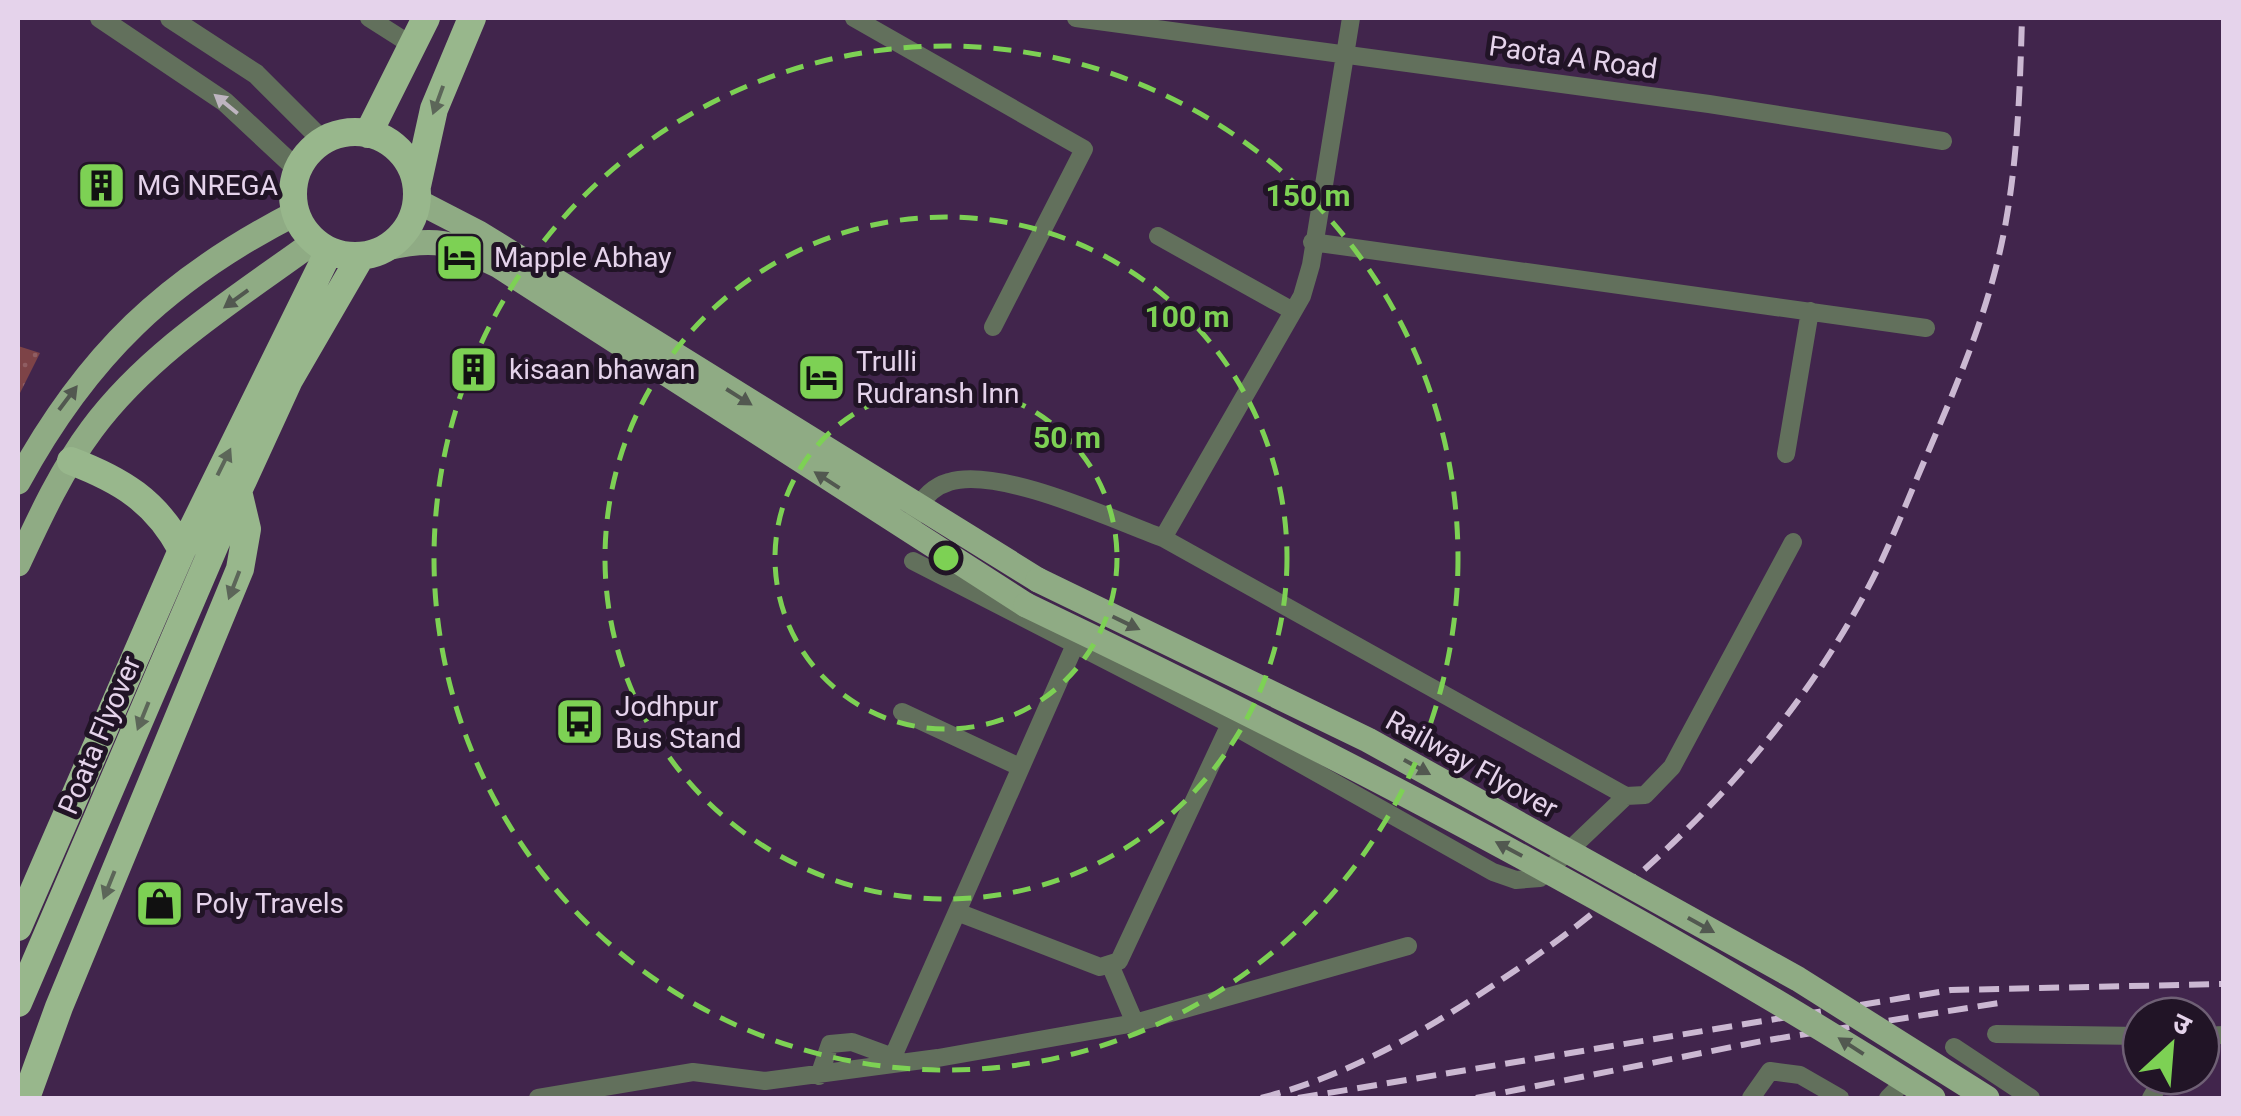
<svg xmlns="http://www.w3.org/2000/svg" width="2241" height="1116" font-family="Roboto,'Noto Sans Devanagari',sans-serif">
<defs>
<pattern id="green-dots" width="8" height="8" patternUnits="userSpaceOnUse" patternTransform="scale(2.5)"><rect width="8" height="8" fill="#7d4347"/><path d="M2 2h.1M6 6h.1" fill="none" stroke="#8f5d62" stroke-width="1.8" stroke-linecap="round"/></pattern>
</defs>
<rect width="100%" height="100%" fill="#41254c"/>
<path fill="url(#green-dots)" d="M18,346L40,353L18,397Z"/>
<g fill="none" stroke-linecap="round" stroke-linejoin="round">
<path stroke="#62705c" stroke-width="18" d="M369,18L413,46
M854,18L1084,149L993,327
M1076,18L1709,104L1943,141
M1158,236L1293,311
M1312,242L1926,328
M1786,454L1810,311
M909,533C914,511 925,489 949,482C999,466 1114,520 1163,538L1302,296L1311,265L1351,18
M1163,538L1626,796L1645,795L1672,767L1793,542
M913,561L1230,724L1493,872L1516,880L1540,878L1626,796
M902,712L1020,767
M957,912L1074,647
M1111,967L1135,1023
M1996,1034L2141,1036
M2201,1036L2224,1035
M1954,1047L2031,1098
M819,1076L830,1044L852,1042L890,1056L895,1052L957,912L1100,967L1119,961L1230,724
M538,1098L693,1072L765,1081L938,1058L1135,1023L1408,946
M1751,1098L1770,1071L1800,1075L1840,1098
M1888,1098L1905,1081
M2151,1098L2164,1076"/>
<path stroke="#62705c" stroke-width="20" d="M100,18L225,102L298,170
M170,18L256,74L323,141"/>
<path stroke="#8fab84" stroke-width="25" d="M417,201L479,233L1038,580
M386,248C439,236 451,243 499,266L1026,605
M18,482C87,355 167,279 296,213
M18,564C39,519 62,469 92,429C150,351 237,298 315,241"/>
<path stroke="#98b78c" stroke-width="28" d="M293 194a62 62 0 1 1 124 0a62 62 0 1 1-124 0Z
M368,134L426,18
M417,186L434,109L472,18
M71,461C121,480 156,501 182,550
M18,927L182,550L329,251
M18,1003L238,491L289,380L361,256
M26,1098L59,1007L240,569L247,529L238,491"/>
<path stroke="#cbb8d2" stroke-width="6" stroke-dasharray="20 10" stroke-linecap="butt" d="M1261,1098C1349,1076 1429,1029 1504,978C1659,875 1800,731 1881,562C1898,525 1913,487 1929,450C1961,375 1992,302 2006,221C2018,153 2020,86 2022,18
M1298,1098L1951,990L2224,984
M1476,1098L1762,1041L2005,1002"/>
<path stroke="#8fab84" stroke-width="25" d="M1038,580L1368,740L1798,979L1987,1098
M1026,605C1337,754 1642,913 1933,1098"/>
</g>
<defs><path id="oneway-solid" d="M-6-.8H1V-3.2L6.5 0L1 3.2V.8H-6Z" transform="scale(2.5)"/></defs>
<g fill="#5c6659">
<use href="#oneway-solid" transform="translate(438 100) rotate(110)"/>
<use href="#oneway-solid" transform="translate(224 462) rotate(-64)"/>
<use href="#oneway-solid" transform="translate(234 585) rotate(111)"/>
<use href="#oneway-solid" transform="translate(143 716) rotate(112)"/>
<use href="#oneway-solid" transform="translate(109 885) rotate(112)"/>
</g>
<use fill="#beb5c0" href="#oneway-solid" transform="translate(226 104) rotate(-141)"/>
<g fill="#525850">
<use href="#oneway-solid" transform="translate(236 299) rotate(144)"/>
<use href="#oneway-solid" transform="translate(739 397) rotate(32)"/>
<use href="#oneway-solid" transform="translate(68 398) rotate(-53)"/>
<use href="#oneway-solid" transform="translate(827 480) rotate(-147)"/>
<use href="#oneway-solid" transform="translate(1126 623) rotate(26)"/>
<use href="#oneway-solid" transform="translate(1417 767) rotate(29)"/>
<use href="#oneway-solid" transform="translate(1509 849) rotate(-152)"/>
<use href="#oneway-solid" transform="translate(1701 925) rotate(29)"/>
<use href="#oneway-solid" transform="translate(1851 1046) rotate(-147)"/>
</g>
<g fill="none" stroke="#7dd154" stroke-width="5" stroke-dasharray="18 12">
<circle cx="946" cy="558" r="171"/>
<circle cx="946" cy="558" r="341"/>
<circle cx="946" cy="558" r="512"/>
</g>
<defs>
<symbol id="building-square" viewBox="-11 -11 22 22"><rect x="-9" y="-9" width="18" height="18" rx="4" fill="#7dd154" stroke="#211426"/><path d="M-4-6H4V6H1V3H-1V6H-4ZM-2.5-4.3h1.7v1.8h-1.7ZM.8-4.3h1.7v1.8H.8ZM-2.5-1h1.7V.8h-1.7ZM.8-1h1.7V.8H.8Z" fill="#111"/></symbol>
<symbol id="hotel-square" viewBox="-11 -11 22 22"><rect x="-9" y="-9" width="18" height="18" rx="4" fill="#7dd154" stroke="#211426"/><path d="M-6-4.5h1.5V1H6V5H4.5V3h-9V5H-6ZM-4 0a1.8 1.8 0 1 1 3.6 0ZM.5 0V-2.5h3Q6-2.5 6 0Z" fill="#111"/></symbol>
<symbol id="bus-square" viewBox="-11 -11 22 22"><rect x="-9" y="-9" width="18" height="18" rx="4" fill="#7dd154" stroke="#211426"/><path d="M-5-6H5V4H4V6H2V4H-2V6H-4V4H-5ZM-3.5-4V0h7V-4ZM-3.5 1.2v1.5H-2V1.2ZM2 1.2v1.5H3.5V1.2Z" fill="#111"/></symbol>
<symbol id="shop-square" viewBox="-11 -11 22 22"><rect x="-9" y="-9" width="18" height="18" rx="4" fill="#7dd154" stroke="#211426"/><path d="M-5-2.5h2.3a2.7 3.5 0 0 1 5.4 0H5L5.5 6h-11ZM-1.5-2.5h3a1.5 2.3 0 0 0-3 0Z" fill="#111"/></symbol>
</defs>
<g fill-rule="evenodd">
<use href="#building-square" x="74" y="158" width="55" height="55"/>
<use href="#hotel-square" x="432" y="230" width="55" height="55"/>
<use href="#building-square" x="446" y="342" width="55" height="55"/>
<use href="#hotel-square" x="794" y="350" width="55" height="55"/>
<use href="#bus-square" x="552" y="694" width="55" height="55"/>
<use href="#shop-square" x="132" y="876" width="55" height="55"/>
</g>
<g text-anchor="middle" stroke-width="10" stroke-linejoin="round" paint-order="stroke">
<g font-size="28" fill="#e5d3eb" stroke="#211426">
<text transform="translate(1573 57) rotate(8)" y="10">Paota A Road</text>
<text transform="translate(99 735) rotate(-67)" y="10">Poata Flyover</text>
<text transform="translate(1472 764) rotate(29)" y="10">Railway Flyover</text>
</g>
<g font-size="28" fill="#e5d3eb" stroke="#211426" text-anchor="start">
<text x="137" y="195">MG NREGA</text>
<text x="494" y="267">Mapple Abhay</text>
<text x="856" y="371">Trulli<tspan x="856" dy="32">Rudransh Inn</tspan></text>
<text x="509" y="379">kisaan bhawan</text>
<text x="615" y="716">Jodhpur<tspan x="615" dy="32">Bus Stand</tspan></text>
<text x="195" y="913">Poly Travels</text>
</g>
</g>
<circle cx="946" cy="558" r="15" fill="#7dd154" stroke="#211426" stroke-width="5"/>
<g font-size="30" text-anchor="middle" font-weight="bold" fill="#7dd154" stroke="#211426" stroke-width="10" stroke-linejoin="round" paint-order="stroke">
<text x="1308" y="206">150 m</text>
<text x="1187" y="327">100 m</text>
<text x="1067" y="448">50 m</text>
</g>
<rect width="2241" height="1116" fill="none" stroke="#e5d3eb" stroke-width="40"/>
<g transform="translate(2171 1046) rotate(26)"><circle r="48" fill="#211426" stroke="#6f6075" stroke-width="2.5"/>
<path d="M0-8L18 38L0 25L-18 38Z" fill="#7dd154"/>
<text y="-15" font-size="28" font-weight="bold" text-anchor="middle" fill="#e5d3eb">उ</text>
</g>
</svg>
